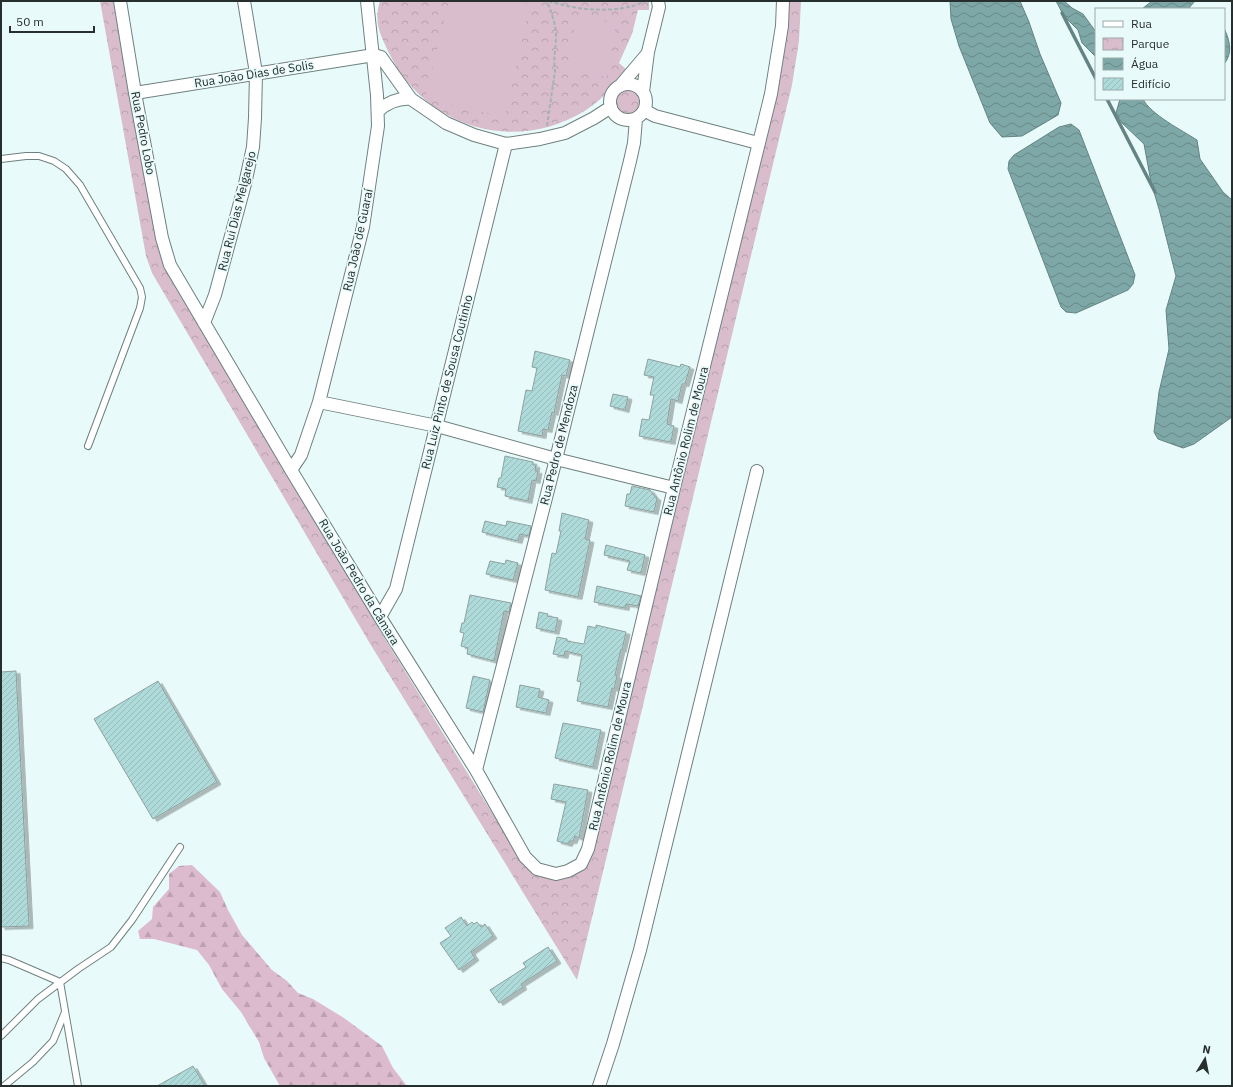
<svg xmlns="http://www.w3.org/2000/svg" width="1233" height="1087" font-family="'IBM Plex Sans',sans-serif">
<defs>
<pattern id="forest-firs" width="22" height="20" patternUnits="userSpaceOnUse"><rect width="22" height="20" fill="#dcbbcf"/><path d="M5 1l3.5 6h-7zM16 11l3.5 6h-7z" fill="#bda1b2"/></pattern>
<pattern id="park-crowns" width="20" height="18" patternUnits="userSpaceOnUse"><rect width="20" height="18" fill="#d9bdcd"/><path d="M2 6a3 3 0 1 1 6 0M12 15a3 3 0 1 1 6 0" fill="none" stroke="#baa3b0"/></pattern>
<pattern id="water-waves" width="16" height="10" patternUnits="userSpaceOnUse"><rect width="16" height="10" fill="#7ea8a7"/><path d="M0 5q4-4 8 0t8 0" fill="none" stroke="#678988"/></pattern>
<pattern id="building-hatch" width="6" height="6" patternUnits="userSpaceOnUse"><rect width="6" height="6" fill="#aedbd9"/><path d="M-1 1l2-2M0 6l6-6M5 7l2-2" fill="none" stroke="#96bcbb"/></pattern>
<filter id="shadow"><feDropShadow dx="4" dy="2.5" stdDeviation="0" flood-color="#0004"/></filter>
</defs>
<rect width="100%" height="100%" fill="#e8fbfa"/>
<path fill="url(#forest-firs)" d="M192,865L220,892L228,910L242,935L272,970L287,981L298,993L313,999L344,1018L382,1046L393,1068L407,1086H280L264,1058L259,1042L241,1012L222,989L209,965L197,950L154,939H140L138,931L152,919L153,907L169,889V874L179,866Z"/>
<path fill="url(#park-crowns)" d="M100,1H113L149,202L160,252L240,394L384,637L524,865L531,870L581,868L756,177L780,75L787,29L788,1H801L799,41L792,85L577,980L369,642L152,273L146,256Z
M380,1H649V10H638L632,34L619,63L626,69C615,85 603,99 586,110C517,154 427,129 390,55C381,36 373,23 380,1Z
M614 103a14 14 0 1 1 28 0a14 14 0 1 1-28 0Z"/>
<path fill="#d9bdcd" d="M449,1H517L530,4L505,117L425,98Z
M576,17L616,23L607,77L568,68Z"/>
<path fill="url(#water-waves)" stroke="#648483" d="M950,1H1020L1029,22L1040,54L1061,103L1058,115L1022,136L1002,137L990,123L959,46L951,19Z
M1056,1H1064L1072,8L1083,14L1096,32V57L1082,43L1078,30L1064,16Z
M1152,1H1195L1188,9H1142Z
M1224,28C1230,41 1233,53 1224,64Z
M1120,99H1143C1150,114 1183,131 1197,140L1200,159L1223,192L1232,200V417L1194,444L1183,448L1158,439L1154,432L1159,392L1169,349L1166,310L1176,276L1159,209L1151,182L1144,144L1122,123L1116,113Z
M1071,124L1079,130L1135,275L1133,284L1128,290L1076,313L1066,312L1061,307L1008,169L1009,161L1014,155L1059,127Z"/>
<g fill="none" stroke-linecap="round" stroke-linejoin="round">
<path stroke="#648483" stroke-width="3.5" d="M1062,13L1096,79
M1107,99L1155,192"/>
</g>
<path fill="url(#building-hatch)" stroke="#8ea09f" filter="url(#shadow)" d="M535,351L570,360L566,376L562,375L554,413L552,412L548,430L543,429L542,436L518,431L526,390L532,391L537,368L532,367Z
M648,359L680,367L681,364L690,367L685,384H682L678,401L671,399L667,424L674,426L671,442L639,436L642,419L649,420L654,395H650L654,377L644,375Z
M613,394L628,397L625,410L610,406Z
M505,456L533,462V465H536L535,471H538L536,481L532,480L528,501L505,496L506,489L497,487L499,478H501Z
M632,486L650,490L655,497L657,498L654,512L625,506L627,494H630Z
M562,513L589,520L585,539L590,540L578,597L545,590L552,553L556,554L561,531H559Z
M485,521L506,526L507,521L531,526L529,536L520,534L518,541L482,532Z
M606,545L645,555L641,573L627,570L630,561L604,555Z
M506,560L518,563L513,580L486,574L490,561L505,564Z
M597,586L641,596L638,606L626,604L625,608L594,602Z
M470,595L511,603L509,612L504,611L494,661L467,654L468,648L461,646L464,633L460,632L462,623H464Z
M539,612L548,614L547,616L558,618L555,632L536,628Z
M596,625L626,632L622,650L621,649L615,675L617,676L614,689L612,688L608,707L577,701L581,682L577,681L582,655L565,651L564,656L553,654L557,637L567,639V641L584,644L588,626L596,628Z
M16,671L29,926L1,927V672Z
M473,676L490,680L483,712L466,708Z
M158,681L217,782L153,819L94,719Z
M520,685L540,689L538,697L549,700L546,713L516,707Z
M563,723L601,730L593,767L555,758Z
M554,784L588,790L579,838L575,836L573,841H570L568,844L557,841L566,802L551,799Z
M461,917L467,926L472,922L474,924L477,922L481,927L485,924L493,936L471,952L475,958L459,970L440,943L451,936L445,928Z
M548,947L557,961L521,984L523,987L499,1003L490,990L526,967L523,963Z
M193,1066L205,1086H157Z"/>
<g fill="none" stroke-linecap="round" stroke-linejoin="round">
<defs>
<path id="service" d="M1,159L26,156H39L54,161L66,169L80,185L140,288L142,297L140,308L88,446
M1,958L9,960L60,982L78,1086
M1,1036L38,999L78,969L111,947L132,920L180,847
M4,1086L33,1062L53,1041L65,1012"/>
<path id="minor" d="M120,1L135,93L162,238L170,265L291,470L380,617L476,770L525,857L537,869L556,874L568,871L581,864L588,849L674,488L771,94L782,26L783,1
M610 102a18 18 0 1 1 36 0a18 18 0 1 1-36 0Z
M620,86L648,53
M643,92L648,52L659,7L658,1
M135,93L374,55L381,57L411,99L446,123L474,135L506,144L540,139L565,133L594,118L611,107
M644,110L655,116L758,143
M378,111C388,102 398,98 411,99
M204,323L215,295L245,184L253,147L255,118L256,73L244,1
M319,402L437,426L556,459L674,488
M291,470L301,455L319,402L363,227L378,126L377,95L367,1
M380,617L396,589L506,144
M476,770L556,459L630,161L634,143L636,119
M599,1086L613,1044L640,950L757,471"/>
</defs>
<use href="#service" stroke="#6e807f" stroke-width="8"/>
<use href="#minor" stroke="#6e807f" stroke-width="14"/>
<path stroke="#a4b3b2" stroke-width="2" stroke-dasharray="4 2" stroke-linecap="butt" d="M549,1C574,10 620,15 645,1
M547,126L555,71C553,59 556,48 556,36C556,24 551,12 547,1"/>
<use href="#service" stroke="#fff" stroke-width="6"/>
<use href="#minor" stroke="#fff" stroke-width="12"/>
</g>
<g text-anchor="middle" stroke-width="3.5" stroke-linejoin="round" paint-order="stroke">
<g font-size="12" fill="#272f2e" stroke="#e8fbfa">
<text transform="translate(254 74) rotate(-9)" y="4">Rua João Dias de Solis</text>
<text transform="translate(143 133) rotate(79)" y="4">Rua Pedro Lobo</text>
<text transform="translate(237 211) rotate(-76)" y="4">Rua Rui Dias Melgarejo</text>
<text transform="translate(358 240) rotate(-78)" y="4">Rua João de Guaraí</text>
<text transform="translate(447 382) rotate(-76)" y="4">Rua Luiz Pinto de Sousa Coutinho</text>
<text transform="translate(686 441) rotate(-76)" y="4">Rua Antônio Rolim de Moura</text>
<text transform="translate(559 445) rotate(-76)" y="4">Rua Pedro de Mendoza</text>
<text transform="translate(359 582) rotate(59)" y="4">Rua João Pedro da Câmara</text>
<text transform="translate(610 756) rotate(-77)" y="4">Rua Antônio Rolim de Moura</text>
</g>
</g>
<rect width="1233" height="1087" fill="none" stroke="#272f2e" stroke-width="4"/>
<rect x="1095" y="8" width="130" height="92" fill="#e8fbfa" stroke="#9ba9a8"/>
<rect x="1103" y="21" width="20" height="6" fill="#ffffff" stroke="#9ba9a8"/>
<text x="1131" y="28" font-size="12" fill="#272f2e">Rua</text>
<rect x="1103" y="38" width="20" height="12" fill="url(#park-crowns)" stroke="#9ba9a8"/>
<text x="1131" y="48" font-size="12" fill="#272f2e">Parque</text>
<rect x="1103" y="58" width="20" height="12" fill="url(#water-waves)" stroke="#9ba9a8"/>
<text x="1131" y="68" font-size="12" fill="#272f2e">Água</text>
<rect x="1103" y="78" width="20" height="12" fill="url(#building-hatch)" stroke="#9ba9a8"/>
<text x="1131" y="88" font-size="12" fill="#272f2e">Edifício</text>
<g transform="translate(1205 1059) rotate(10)" stroke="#e8fbfa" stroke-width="3" paint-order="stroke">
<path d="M0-3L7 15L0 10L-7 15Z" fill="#272f2e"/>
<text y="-6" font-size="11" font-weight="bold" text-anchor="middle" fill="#272f2e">N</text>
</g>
<path d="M10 26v6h84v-6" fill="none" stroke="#272f2e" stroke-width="2"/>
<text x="16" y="26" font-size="12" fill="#272f2e" stroke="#e8fbfa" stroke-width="3" paint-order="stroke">50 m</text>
</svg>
